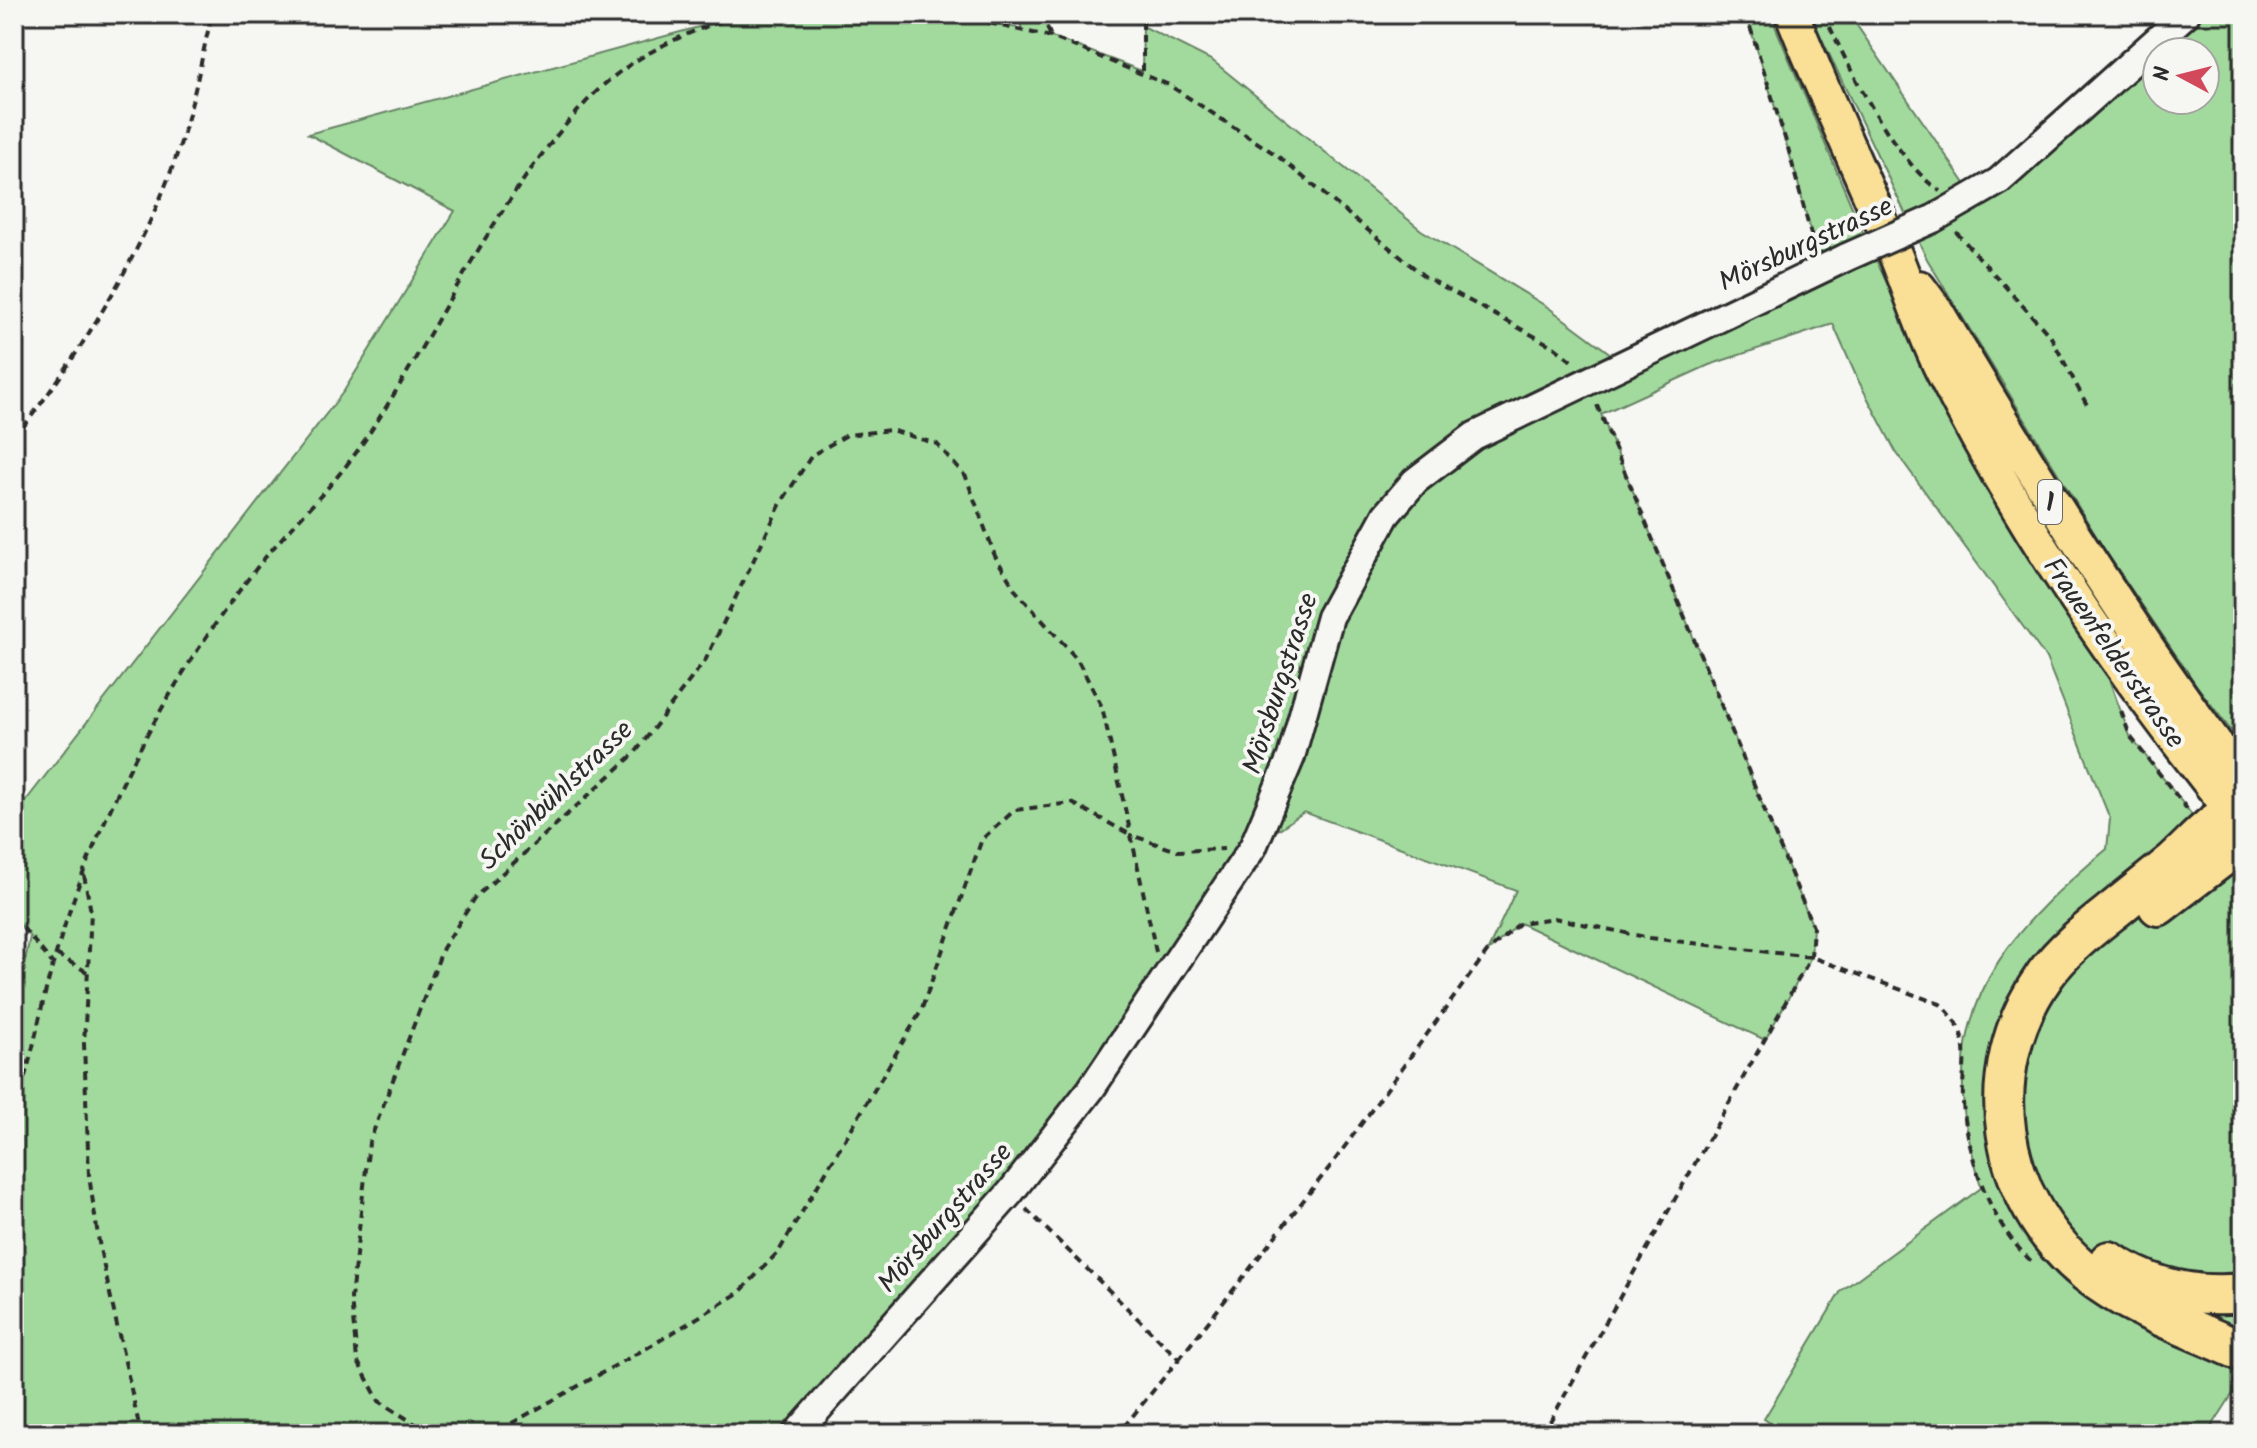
<svg xmlns="http://www.w3.org/2000/svg" width="2257" height="1448" font-family="Kalam,sans-serif">
<rect width="100%" height="100%" fill="#f6f6f2"/>
<filter id="ink" filterUnits="userSpaceOnUse"><feTurbulence type="fractalNoise" baseFrequency=".0125" numOctaves="2"/><feDisplacementMap in="SourceGraphic" scale="16" xChannelSelector="R" yChannelSelector="G"/><feConvolveMatrix kernelMatrix="1 2 1 2 8 2 1 2 1" color-interpolation-filters="sRGB"/></filter>
<g filter="url(#ink)">
<path fill="#a2da9e" stroke="#668264" stroke-width="2" fill-rule="evenodd" d="M746,14H948L1022,29L1017,14H1042L1052,37L1142,71L1143,26L1213,61L1421,230L1549,308L1623,363L1820,269L1796,175L1746,14H1770L1860,226L1942,400L2104,666L2130,736L2243,880V1386L2239,1384L2207,1434H1787L1764,1419L1841,1291L1981,1188C1976,1162 1966,1136 1964,1110C1953,988 2020,922 2107,849L2110,819L2046,658L1896,452L1857,378L1833,324L1709,365L1601,414L1813,927L1811,957L1765,1040L1520,923L1487,952L1516,890L1304,812L1253,847L1163,985L796,1434H14V1015L30,937L14,917V816L344,391L455,211L308,134Z
M1810,14H1849L1975,198L2186,14H2243V746L2197,686L2104,549L1927,259ZM2157,52H2205V100H2157Z"/>
<g fill="none" stroke-linecap="round" stroke-linejoin="round">
<defs>
<path id="minor" d="M1933,219L1999,181L2186,14
M796,1434L1010,1193L1091,1089L1253,847L1291,757L1330,617L1386,515L1415,481L1474,436L1847,257"/>
<path id="major" d="M1792,14C1824,95 1861,173 1895,254C1911,293 1923,333 1942,371C2024,534 2128,684 2243,825
M1919,287L1936,310C2032,471 2129,630 2243,780"/>
<path id="highway" d="M2243,808C2213,818 2195,843 2172,863C2155,877 2137,891 2120,905C2094,926 2065,947 2045,975C1977,1071 1996,1199 2087,1273C2133,1310 2190,1327 2243,1352
M2158,906L2243,841
M2109,1261C2149,1288 2195,1298 2243,1293"/>
</defs>
<use href="#minor" stroke="#2b2b2b" stroke-width="32"/>
<use href="#major" stroke="#2b2b2b" stroke-width="38"/>
<use href="#highway" stroke="#2b2b2b" stroke-width="44"/>
<path stroke="#2b2b2b" stroke-width="4" stroke-dasharray="8 6" stroke-linecap="butt" d="M948,14L1051,37L1169,85L1275,154L1424,276L1554,347L1573,362
M1042,14L1051,37
M1746,14L1788,148L1815,250
M1824,14C1846,63 1895,162 1940,191
M1143,71V14
M1956,232L2051,337L2088,407
M14,438C76,363 148,244 178,151C193,107 201,59 212,14
M2121,711L2130,736L2187,809
M84,875L91,912L84,1044L89,1176L100,1249L141,1434
M14,917L53,964
M1156,952L1131,835L1177,851L1224,849
M56,954L87,972
M14,1104C31,1069 37,1024 47,986C63,925 84,865 111,808C151,720 199,641 259,565C291,525 331,489 360,447C439,332 494,196 592,96C632,55 691,29 746,14
M1026,1209L1179,1359L1118,1434
M1179,1359L1332,1164L1487,952L1520,923L1554,918L1650,938L1811,957L1940,1004C1979,1039 1958,1069 1964,1113C1972,1167 1990,1222 2031,1261
M2233,1381L2243,1386
M431,1434L379,1401L357,1360L351,1298L369,1143L443,948L475,898L635,753L706,659L781,503L812,455L847,435L891,430L937,444L966,477L995,556L1016,591L1077,659L1102,707L1131,835
M458,1434L494,1433L654,1344L740,1292L779,1251L921,1011L982,839L1015,810L1072,803L1131,835
M1543,1434L1811,957L1813,927L1595,400"/>
<use href="#minor" stroke="#f6f6f2" stroke-width="26"/>
<use href="#major" stroke="#fadf96" stroke-width="32"/>
<use href="#highway" stroke="#fadf96" stroke-width="38"/>
<defs>
<path id="minor-bridge" d="M1847,257L1933,219"/>
</defs>
<use href="#minor-bridge" stroke="#2b2b2b" stroke-width="32" stroke-linecap="butt"/>
<use href="#minor-bridge" stroke="#f6f6f2" stroke-width="26"/>
</g>
</g>
<g text-anchor="middle" stroke-width="8" stroke-linejoin="round" paint-order="stroke">
<rect fill="#f6f6f2" stroke="#686867" stroke-width="2" x="2038" y="480" width="24" height="44" rx="6"/>
<g font-size="26" font-weight="bold" fill="#2b2b2b">
<text x="2050" y="511">1</text>
</g>
<g font-size="28" fill="#2b2b2b" stroke="#f6f6f2">
<text transform="translate(1805 243) rotate(-25)" y="10">Mörsburgstrasse</text>
<text transform="translate(2115 652) rotate(55)" y="10">Frauenfelderstrasse</text>
<text transform="translate(1279 683) rotate(-72)" y="10">Mörsburgstrasse</text>
<text transform="translate(555 794) rotate(-44)" y="10">Schönbühlstrasse</text>
<text transform="translate(944 1217) rotate(-49)" y="10">Mörsburgstrasse</text>
</g>
</g>
<rect width="2257" height="1448" fill="none" stroke="#f6f6f2" stroke-width="48"/>
<rect x="24" y="24" width="2209" height="1400" fill="none" stroke="#2b2b2b" stroke-width="3" filter="url(#ink)"/>
<g transform="translate(2181 76) rotate(277)"><circle r="38" fill="#f6f6f2" stroke="#a5a5a2" stroke-width="2"/>
<path d="M0-6L14 30L0 20L-14 30Z" fill="#d1495b"/>
<text y="-12" font-size="22" font-weight="bold" text-anchor="middle" fill="#2b2b2b">N</text>
</g>
</svg>
